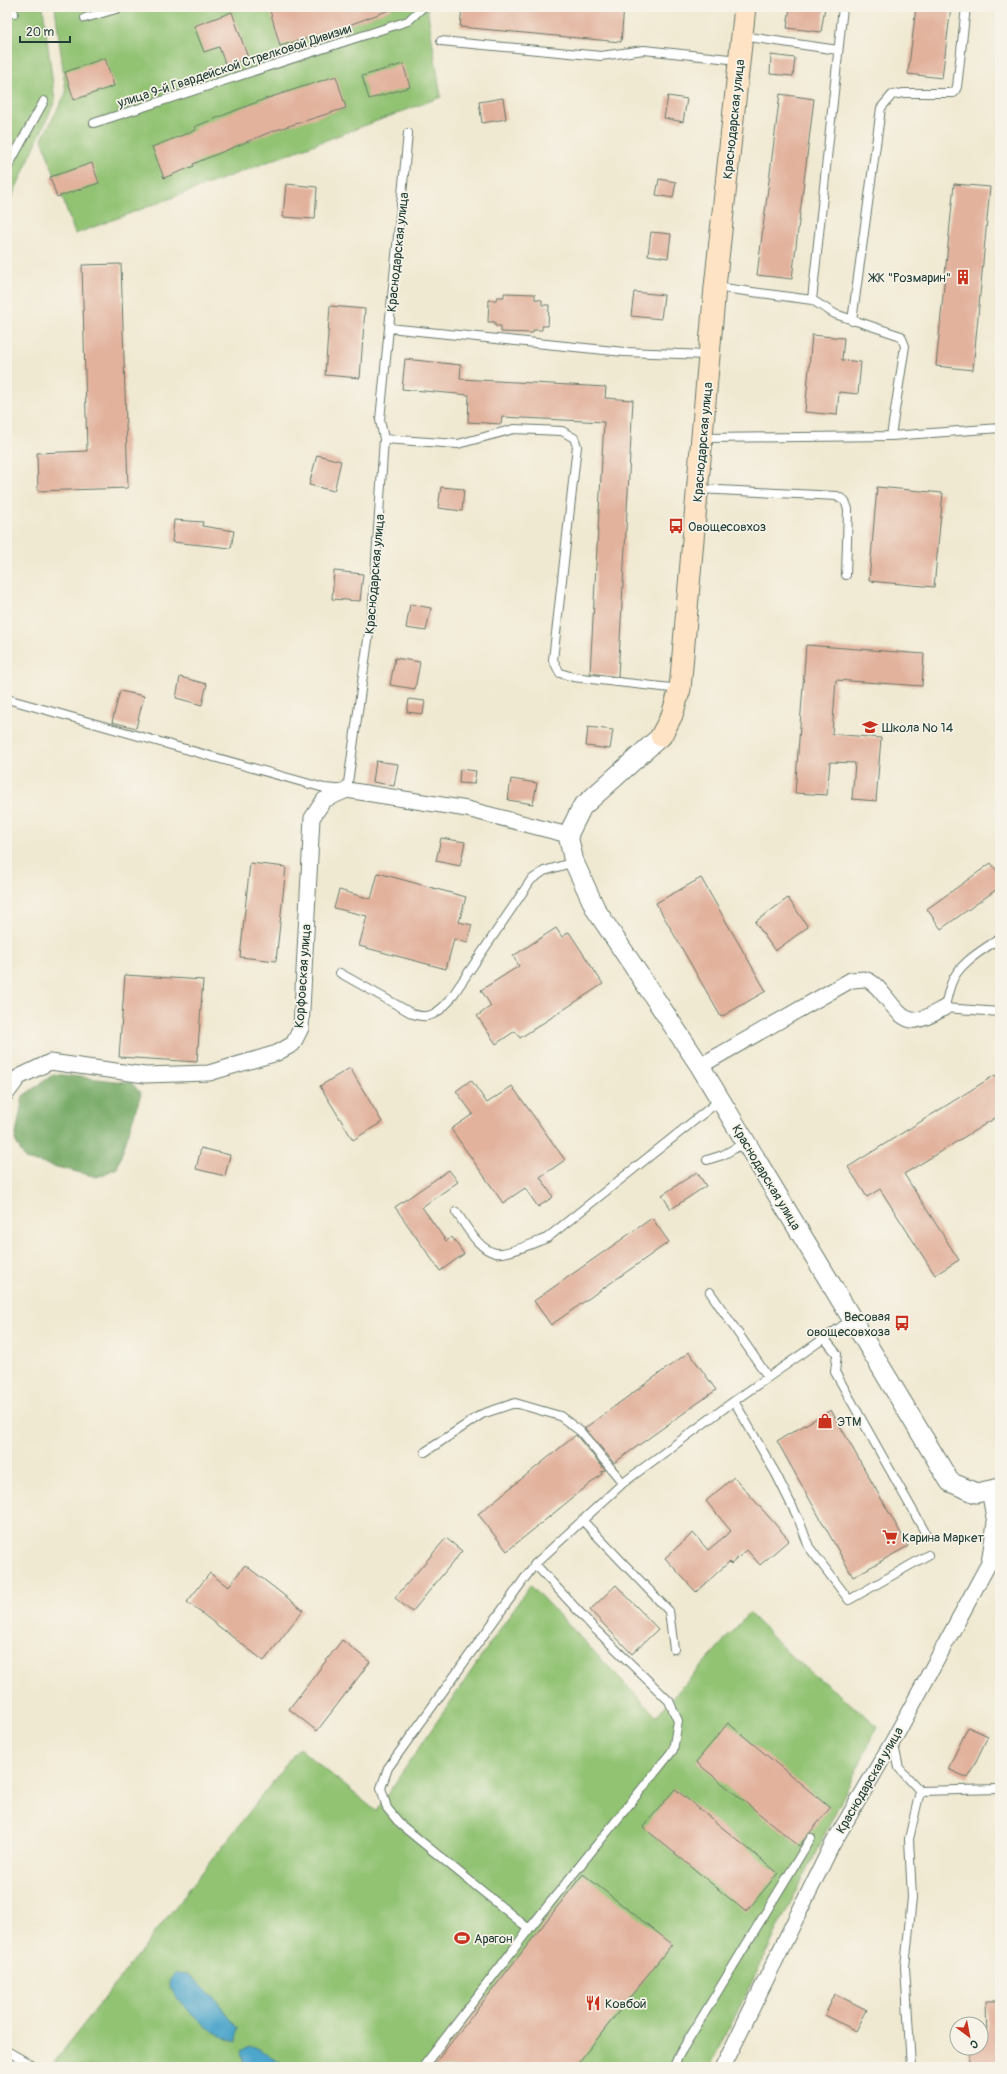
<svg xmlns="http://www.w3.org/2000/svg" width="1007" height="2074" font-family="Pangolin,sans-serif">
<rect width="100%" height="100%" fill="#f7f3e8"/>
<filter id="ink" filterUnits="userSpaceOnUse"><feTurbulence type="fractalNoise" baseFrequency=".025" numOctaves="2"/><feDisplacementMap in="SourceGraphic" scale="8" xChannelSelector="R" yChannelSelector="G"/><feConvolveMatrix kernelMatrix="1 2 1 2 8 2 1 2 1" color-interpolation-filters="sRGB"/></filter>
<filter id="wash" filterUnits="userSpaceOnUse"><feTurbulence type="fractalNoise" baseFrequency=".012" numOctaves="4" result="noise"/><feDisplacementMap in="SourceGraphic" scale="16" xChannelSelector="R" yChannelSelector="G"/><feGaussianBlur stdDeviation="0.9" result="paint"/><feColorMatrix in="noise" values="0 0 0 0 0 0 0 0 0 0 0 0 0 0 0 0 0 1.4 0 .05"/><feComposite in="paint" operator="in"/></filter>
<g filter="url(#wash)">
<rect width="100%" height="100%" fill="#f0e9d2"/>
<path fill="#92c373" stroke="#588054" d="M7,7H43L55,101L7,208Z
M55,7H427L441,97L75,234L42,139L66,93Z
M530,1585L656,1716L749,1613L791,1656L878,1726L710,2067H56L52,2065L299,1748L376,1811Z"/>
<path fill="#75a965" stroke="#4a734c" d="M54,1074L132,1083L141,1094L117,1168L97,1177L25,1159L15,1140L23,1096Z"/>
<path fill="#4ea6cb" stroke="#367280" d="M176,1973L188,1974L214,1997L237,2028L236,2042L210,2030L188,2010L170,1988L169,1981Z
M251,2047L260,2049L286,2067H249L243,2061L241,2052Z"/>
<g id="blocks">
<path fill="#e2b29d" d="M269,7H391L392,9L333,31L280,46Z
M462,7H624L621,42L460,27Z
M790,7H825L821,32L787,28Z
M916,7H951L942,78L908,74Z
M232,12L248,58L226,66L219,47L204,52L194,26Z
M771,55L795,58L793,76L770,74Z
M105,58L114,86L74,100L65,72Z
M403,64L410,87L369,99L362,76Z
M336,76L346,108L273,131L193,164L194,166L164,178L152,147L196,130L194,127L262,100Z
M780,94L814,99L792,279L757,275Z
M668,96L687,99L683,122L664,118Z
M503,98L506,119L482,123L479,102Z
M92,163L99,183L57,197L50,177Z
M659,179L676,182L673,198L656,195Z
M286,184L317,187L315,219L283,217Z
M954,184L990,187L973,370L936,366Z
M651,232L671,234L668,258L648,255Z
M121,264L128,488L38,491L37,453L87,451L82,265Z
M634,292L664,295L661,319L631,316Z
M504,293L535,294V299L542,300V305H549L548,326H542V330H533V333L501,332V326H495V322H488L489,300H496L497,297H504Z
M330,306L365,309L360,378L325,375Z
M812,335L844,338L842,360L861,362L858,394L839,392L837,415L805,412Z
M405,359L461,365L460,379L606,387L605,398L633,400L618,677L590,673L604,422L502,417L501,424L468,422L469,395L402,389Z
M317,455L341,461L334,491L309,485Z
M441,487L464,489L462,511L438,508Z
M877,487L943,493L934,587L869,581Z
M174,520L203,522L202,526L234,531L231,548L172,542Z
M334,571L363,574L360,601L332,599Z
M410,604L431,608L426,631L406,628Z
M806,645L924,654L922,686L836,680L832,734L881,738L876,801L852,799L855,763L830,762L827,795L795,793Z
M395,658L420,662L415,689L390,685Z
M180,677L207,684L202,705L176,698Z
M120,691L144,696L136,728L112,722Z
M409,699L425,701L423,714L407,712Z
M588,727L613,730L610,749L586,746Z
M376,761L398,764L394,786L373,782Z
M460,769L476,771L474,784L459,783Z
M511,779L537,783L533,804L508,800Z
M441,838L465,842L460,866L436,861Z
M250,863L286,867L276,961L240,957Z
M991,863L1000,875V887L941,929L927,909Z
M378,873L466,897L459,922L472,925L467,943L454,939L446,969L359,946L367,916L334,908L339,890L371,899Z
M701,878L766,991L721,1017L656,903Z
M788,898L808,927L775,951L755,922Z
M556,928L562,937L569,932L603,984L520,1038L515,1031L496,1044L477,1016L491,1006L481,990L519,966L513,956Z
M125,975L203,980L197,1062L119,1057Z
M350,1068L382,1122L353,1140L320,1086Z
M995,1075L1000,1083V1115L904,1174L959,1260L935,1275L880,1189L867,1197L848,1167Z
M471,1080L487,1103L512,1086L565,1160L540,1177L553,1197L538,1207L525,1188L503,1203L451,1129L473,1114L456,1091Z
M201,1148L230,1155L225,1176L196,1169Z
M449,1170L458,1182L422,1207L446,1241L452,1237L464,1254L440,1271L395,1207Z
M697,1172L706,1186L671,1209L662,1195Z
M652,1218L669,1242L551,1325L534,1301Z
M689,1352L716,1390L614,1463L585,1428Z
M831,1410L908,1546L853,1577L777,1441Z
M576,1435L605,1470L601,1472L602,1474L507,1551L478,1514Z
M734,1477L789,1540L760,1565L747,1550L731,1564L729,1562L696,1592L665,1558L693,1533L708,1550L731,1531L706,1501Z
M446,1538L462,1551L412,1612L395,1598Z
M245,1565L303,1610L264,1661L187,1602L210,1573L228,1587Z
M616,1585L658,1629L632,1654L590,1610Z
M342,1640L370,1662L317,1731L289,1709Z
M728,1723L830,1808L799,1846L696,1762Z
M968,1727L988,1736L968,1778L948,1769Z
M675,1789L778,1873L746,1912L643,1827Z
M583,1874L672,1944L575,2067H432Z
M835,1994L867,2010L856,2031L825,2015Z
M986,2001H1000V2067H969V2048H981V2042H987Z"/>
</g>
</g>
<g filter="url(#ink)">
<use href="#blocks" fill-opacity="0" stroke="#68796b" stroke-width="1"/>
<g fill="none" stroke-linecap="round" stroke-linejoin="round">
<defs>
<path id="service" d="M7,13H14
M85,18L123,7
M742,36L838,50
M441,41L601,56L644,50L739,60
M94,123L408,21L423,7
M7,168L44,101
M716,287L812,300L843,7
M812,300L835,314L901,336L905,346L891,436
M852,321L881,108L892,95L904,93H954L957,87L966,7
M389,328L624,352L708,355
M703,438L891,436L1000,428
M384,439L458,444L514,429L562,431L574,438L577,446L553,660L560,673L573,677L680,689
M698,489L837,496L845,501L848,509L846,575
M7,699L324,788L347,790L373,604L384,439L380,420L408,133
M1000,938C983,950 958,963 951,984C948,992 947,1000 944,1008L1000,1012
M340,973L413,1014C429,1020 438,1013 449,1001L531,880L544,871L574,862
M707,1160L723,1155L746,1142
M456,1212C466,1225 478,1250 496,1253C508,1255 536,1242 547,1238L720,1100
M710,1292L768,1377
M824,1338L837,1354L835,1372L926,1534
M734,1401L776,1474L799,1520L809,1547L849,1600L928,1555
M425,1452L482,1414L515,1403L560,1416L580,1431L623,1483
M582,1520L669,1611L674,1649
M893,1741L899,1768L920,1791L909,1839L912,1898L905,1967L911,2067
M920,1791L999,1789
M529,1929L401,1825L387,1808L381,1788L388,1768L535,1564L623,1483L734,1401L852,1319
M7,2051L35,2067
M423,2067L529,1929L673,1750L678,1721L669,1701L593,1627L535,1564
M679,2067L675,2064L679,2055L811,1838"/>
<path id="minor" d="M700,1066L851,980C855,980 860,979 864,979C884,983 895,1023 916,1020C926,1019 935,1013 944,1008
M7,1093L19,1077L50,1062L145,1075L209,1073L277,1053L293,1044L301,1028L312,818L324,800L347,790L467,809L568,835
M723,2067L832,1845L893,1741L989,1563L995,1523L989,1490"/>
<path id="tertiary" d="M661,736L582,807L568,835L574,862L596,910L700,1066L950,1482L976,1493L1000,1488"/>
<path id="secondary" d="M661,736L672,715L680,689L715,287L745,7"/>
</defs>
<use href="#service" stroke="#68796b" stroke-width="10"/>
<use href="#minor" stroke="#68796b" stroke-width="17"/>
<use href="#tertiary" stroke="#68796b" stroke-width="21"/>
<use href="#secondary" stroke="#68796b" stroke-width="23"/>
<use href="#service" stroke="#fff" stroke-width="8"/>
<use href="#minor" stroke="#fff" stroke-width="15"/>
<use href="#tertiary" stroke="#fff" stroke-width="19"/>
<use href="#secondary" stroke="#fee4c5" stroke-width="21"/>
</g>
</g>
<defs>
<symbol id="building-bare" viewBox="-9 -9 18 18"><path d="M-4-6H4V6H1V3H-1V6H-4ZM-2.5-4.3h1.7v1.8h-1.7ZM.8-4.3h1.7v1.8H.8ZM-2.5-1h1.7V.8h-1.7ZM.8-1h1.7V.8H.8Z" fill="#c8321e" stroke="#f7f3e8" stroke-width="2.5" paint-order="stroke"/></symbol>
<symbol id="bus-bare" viewBox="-9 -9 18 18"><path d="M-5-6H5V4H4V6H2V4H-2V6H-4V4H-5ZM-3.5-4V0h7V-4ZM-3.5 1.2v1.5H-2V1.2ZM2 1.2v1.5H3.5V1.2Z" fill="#c8321e" stroke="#f7f3e8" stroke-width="2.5" paint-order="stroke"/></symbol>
<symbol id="school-bare" viewBox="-9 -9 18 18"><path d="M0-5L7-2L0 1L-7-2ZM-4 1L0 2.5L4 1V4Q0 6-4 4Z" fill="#c8321e" stroke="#f7f3e8" stroke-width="2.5" paint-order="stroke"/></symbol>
<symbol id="shop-bare" viewBox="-9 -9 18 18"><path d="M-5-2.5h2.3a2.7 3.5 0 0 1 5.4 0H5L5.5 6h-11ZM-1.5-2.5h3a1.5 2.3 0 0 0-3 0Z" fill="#c8321e" stroke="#f7f3e8" stroke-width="2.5" paint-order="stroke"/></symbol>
<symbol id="supermarket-bare" viewBox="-9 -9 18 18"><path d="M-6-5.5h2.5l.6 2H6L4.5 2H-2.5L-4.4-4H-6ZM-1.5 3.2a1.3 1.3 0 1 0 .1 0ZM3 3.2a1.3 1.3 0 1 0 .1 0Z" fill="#c8321e" stroke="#f7f3e8" stroke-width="2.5" paint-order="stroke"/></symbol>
<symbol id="stadium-bare" viewBox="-9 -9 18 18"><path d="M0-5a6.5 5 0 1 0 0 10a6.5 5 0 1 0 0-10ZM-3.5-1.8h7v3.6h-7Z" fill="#c8321e" stroke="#f7f3e8" stroke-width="2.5" paint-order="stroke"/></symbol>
<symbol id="restaurant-bare" viewBox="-9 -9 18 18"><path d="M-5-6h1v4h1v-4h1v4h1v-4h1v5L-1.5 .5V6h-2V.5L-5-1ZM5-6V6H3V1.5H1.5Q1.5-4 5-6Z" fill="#c8321e" stroke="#f7f3e8" stroke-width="2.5" paint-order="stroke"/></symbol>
</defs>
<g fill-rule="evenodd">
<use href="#building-bare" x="952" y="266" width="22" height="22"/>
<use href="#bus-bare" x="665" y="515" width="22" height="22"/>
<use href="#school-bare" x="859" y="716" width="22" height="22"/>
<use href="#bus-bare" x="891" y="1312" width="22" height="22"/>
<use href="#shop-bare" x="814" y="1410" width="22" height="22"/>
<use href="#supermarket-bare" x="879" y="1526" width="22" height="22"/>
<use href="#stadium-bare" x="451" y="1927" width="22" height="22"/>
<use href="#restaurant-bare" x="582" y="1992" width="22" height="22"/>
</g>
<g text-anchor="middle" stroke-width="3.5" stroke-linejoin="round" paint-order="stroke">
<g font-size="13" fill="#1f3d34" stroke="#f7f3e8">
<text transform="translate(234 65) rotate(-18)" y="5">улица 9-й Гвардейской Стрелковой Дивизии</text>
<text transform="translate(733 119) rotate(-84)" y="5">Краснодарская улица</text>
<text transform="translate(397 252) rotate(-84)" y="5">Краснодарская улица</text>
<text transform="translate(702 442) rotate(-85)" y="5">Краснодарская улица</text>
<text transform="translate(374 574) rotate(-85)" y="5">Краснодарская улица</text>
<text transform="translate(302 976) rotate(-86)" y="5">Корфовская улица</text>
<text transform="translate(767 1177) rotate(59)" y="5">Краснодарская улица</text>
<text transform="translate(869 1780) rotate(-60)" y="5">Краснодарская улица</text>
</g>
<g font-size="13" fill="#1f3d34" stroke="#f7f3e8" text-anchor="start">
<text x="951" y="282" text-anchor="end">ЖК "Розмарин"</text>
<text x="688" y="531">Овощесовхоз</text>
<text x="882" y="732">Школа № 14</text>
<text x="890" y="1321" text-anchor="end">Весовая<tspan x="890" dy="15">овощесовхоза</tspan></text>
<text x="837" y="1426">ЭТМ</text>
<text x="902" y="1542">Карина Маркет</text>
<text x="474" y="1943">Арагон</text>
<text x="605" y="2008">Ковбой</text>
</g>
</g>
<rect width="1007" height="2074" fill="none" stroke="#f7f3e8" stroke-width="24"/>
<g transform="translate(969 2036) rotate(148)"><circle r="19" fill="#f7f3e8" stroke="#a1aaa0"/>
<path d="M0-3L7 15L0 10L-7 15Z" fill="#c8321e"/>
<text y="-6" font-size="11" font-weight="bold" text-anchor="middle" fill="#1f3d34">С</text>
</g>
<path d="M20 36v6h50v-6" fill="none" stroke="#1f3d34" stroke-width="2"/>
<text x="26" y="36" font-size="12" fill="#1f3d34" stroke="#f7f3e8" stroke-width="3" paint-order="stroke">20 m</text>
</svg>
